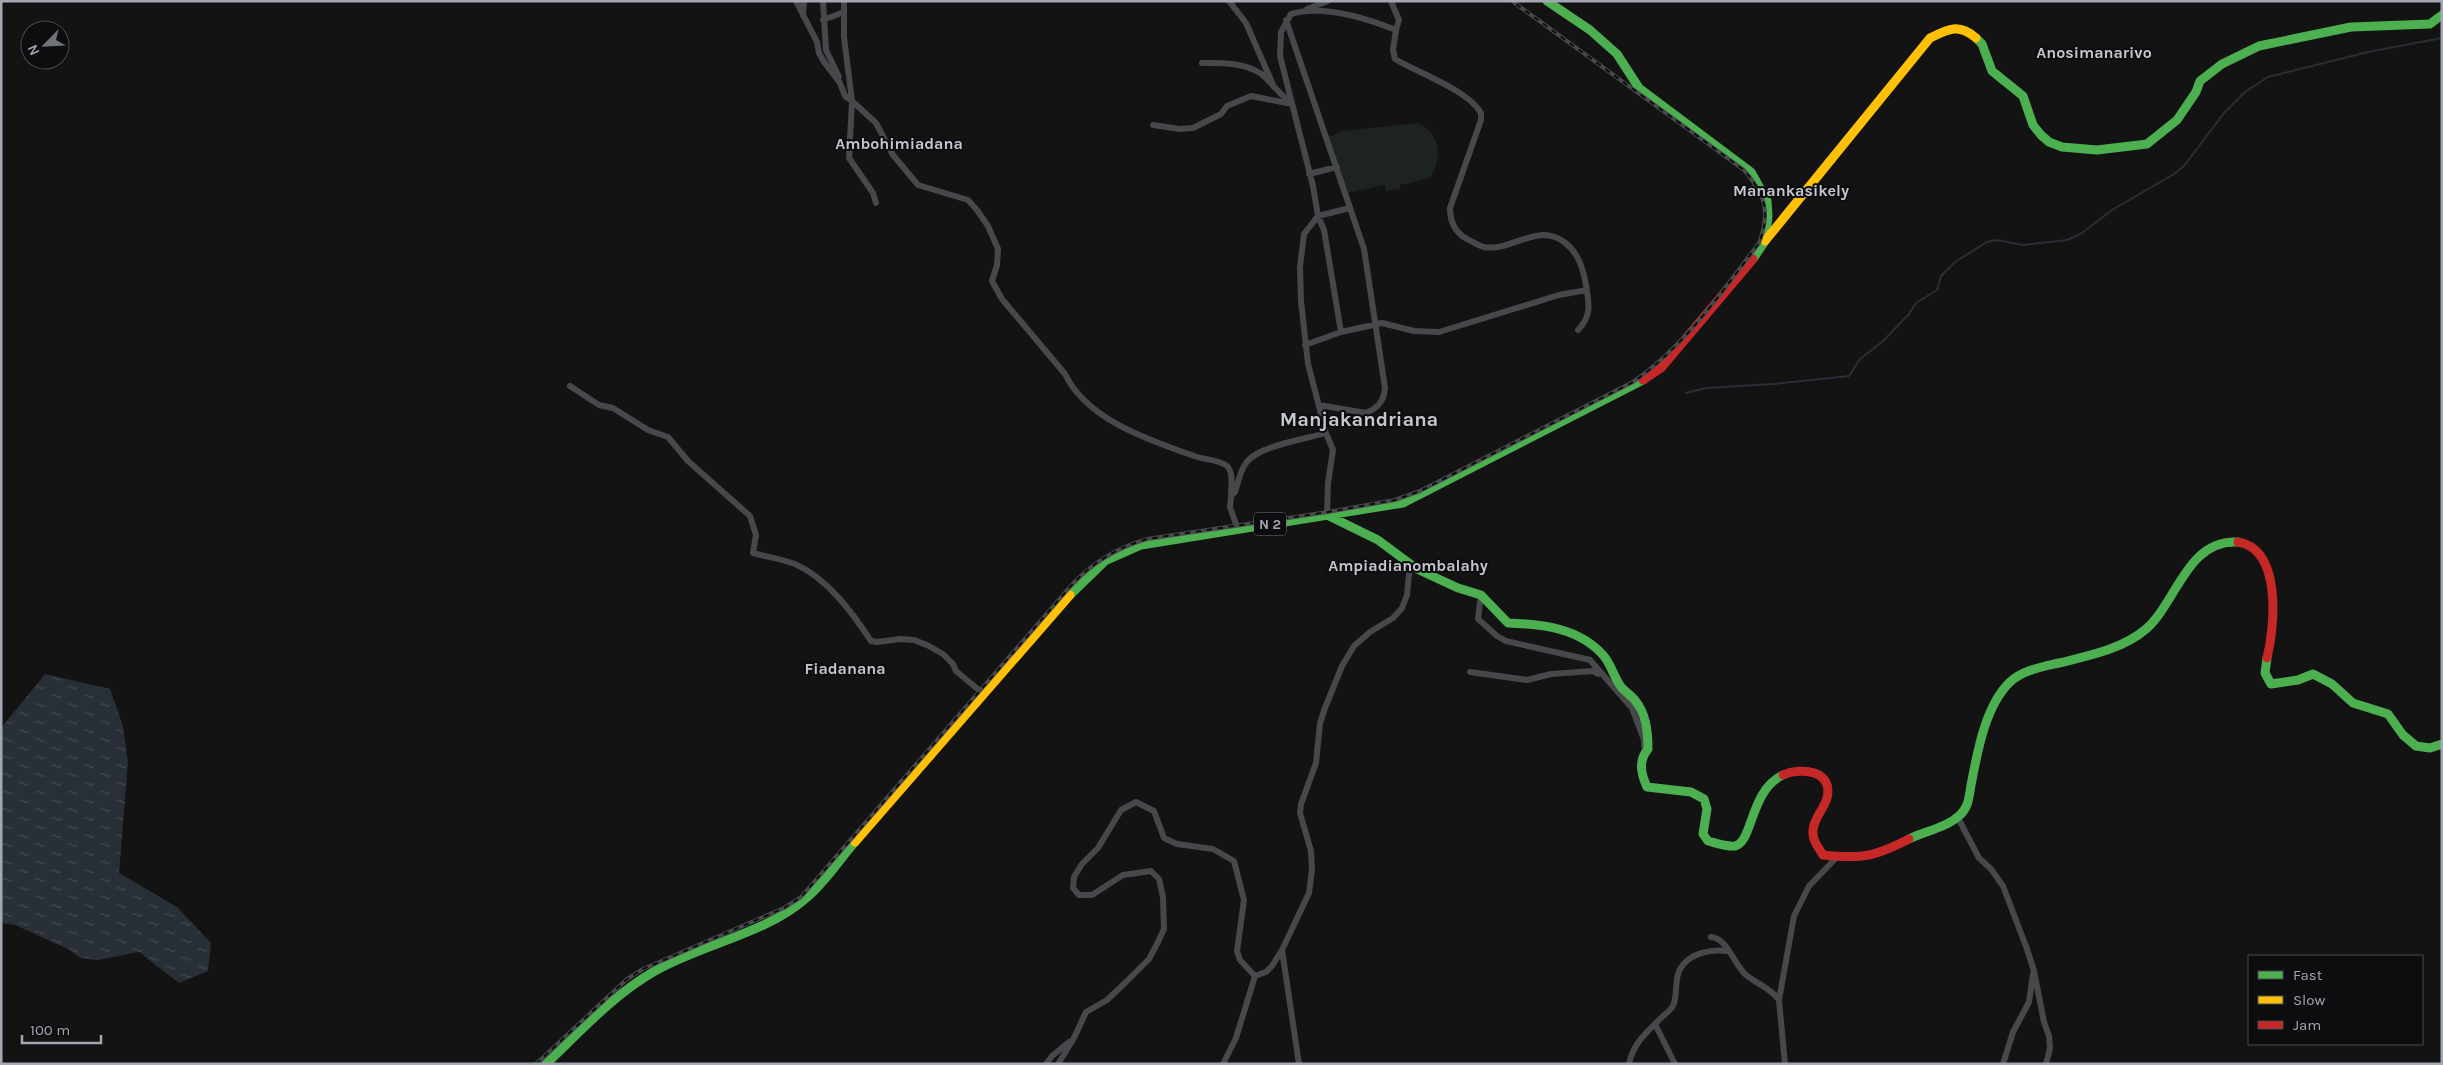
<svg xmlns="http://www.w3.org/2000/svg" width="2443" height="1065" font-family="Karla,sans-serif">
<defs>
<pattern id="water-ripples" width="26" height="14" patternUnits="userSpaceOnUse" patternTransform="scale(1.25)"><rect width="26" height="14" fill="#292f36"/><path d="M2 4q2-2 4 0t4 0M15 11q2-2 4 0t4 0" fill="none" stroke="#454a51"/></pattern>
</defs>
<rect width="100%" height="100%" fill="#131313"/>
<path fill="#1d231e" d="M1417,123C1440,133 1444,157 1430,178L1400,185V189L1386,191L1385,185L1347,193L1329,137L1342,131Z"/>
<path fill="url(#water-ripples)" d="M45,674L110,689L123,726L128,762L119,873L177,907L211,943L208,971L179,983L139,952L98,960L80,958L70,950L15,925L1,923V728Z"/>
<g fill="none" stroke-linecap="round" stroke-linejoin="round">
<path stroke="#292f36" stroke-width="2" d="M1686,393L1706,388L1773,384L1849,376L1860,359L1882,342L1909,314L1916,303L1937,290L1941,276L1955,262L1987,242L1997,240L2023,245L2067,240L2082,233L2112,210L2174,174L2184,166L2224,113L2245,92L2268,77L2368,52L2442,38"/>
<path stroke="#47484c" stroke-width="6" d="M796,1L817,42L819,53L824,62L840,83L845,96L852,101L849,158L873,193L876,203
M823,1L826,50L839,77
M844,1V37L852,101L876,123L893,155L918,185L968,200L977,210L988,226L998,249L997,265L992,281L1002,299L1065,374C1087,420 1149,440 1194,456C1205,460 1218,459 1227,466C1234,473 1231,486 1231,496
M1229,1L1246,23L1274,87
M1307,9L1328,1
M803,15L804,1
M823,20L844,12
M1286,20L1364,249L1385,388C1384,401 1378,408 1366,413L1319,405
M1396,30L1393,50L1395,59C1418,73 1468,90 1481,113V120L1450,208C1450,221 1454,232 1467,239C1472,241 1478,246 1484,247C1512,252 1537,222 1564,242C1578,252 1583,268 1586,285C1589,303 1592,316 1578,330
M1202,63C1222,63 1242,62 1260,73C1269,79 1278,93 1288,100
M1153,125L1180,129L1193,128L1221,114L1227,106L1251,96L1292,104
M1309,174L1337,167
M1341,332L1382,323L1414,331L1439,332L1559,295L1587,290
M1305,345L1341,332L1324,230L1318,216L1350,208
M570,386L599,405L613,408L648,430L668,437L688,461L750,516L756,535L753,553C767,557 782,559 795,564C827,578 852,612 871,641L877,642L900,639L914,640L927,645L943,654L953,664L956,671L980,691L982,695
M1326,433L1333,450L1328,483L1327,515
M1238,530L1230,507L1231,496L1235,492C1238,483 1240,471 1246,463C1257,446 1306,439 1326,433L1308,364L1301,301L1300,267L1304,234L1318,216L1313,186L1280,56L1281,32L1291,14C1323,4 1366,18 1396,30L1399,20L1391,1
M1481,595L1478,619L1497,636L1506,641L1590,660L1632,708L1644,740V746
M1470,672L1527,680L1551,674L1593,671L1598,674
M1957,816L1979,858L1991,869L2003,886L2027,949L2034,971L2044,1022L2049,1036L2050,1048L2046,1064
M1711,937C1727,938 1734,964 1745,974C1756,984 1771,988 1779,1000
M1282,950L1299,1064
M1655,1024L1675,1064
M1046,1064L1052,1056L1069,1042
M1058,1064L1074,1038L1086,1012L1107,1000L1126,982L1149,959L1158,942L1164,929L1163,897L1159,879L1151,871L1123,875L1092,895H1079L1073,888L1074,877L1082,864L1098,848L1121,810L1136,802L1154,811L1164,838L1177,844L1213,849L1234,861L1244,900L1237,951L1240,960L1255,976L1266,972L1272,966L1282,950L1309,893L1312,870L1311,851L1300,813L1301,804L1316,763L1320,723L1325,708L1342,666L1354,646L1370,632L1393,618L1402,608L1407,595L1410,564
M1223,1064L1236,1038L1255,976
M1629,1064C1633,1043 1647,1032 1662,1017C1665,1014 1671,1010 1673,1006C1678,996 1674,979 1680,969C1690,952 1712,949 1728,951
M1785,1064L1779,1000L1794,916L1809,886L1837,857
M2003,1064L2013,1032L2029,1002L2033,974"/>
<path stroke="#4caf50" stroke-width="9" d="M1547,1L1590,30L1617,54L1639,88L1751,172L1767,201L1768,216L1765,241L1753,259
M1976,38L1982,44L1992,71L2023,96L2033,125L2041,135L2049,142L2062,147L2097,150L2147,144L2177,120L2196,92L2200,81L2222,64L2259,46L2351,27L2430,24L2442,15
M1327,515L1378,540L1417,569L1458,588L1481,595L1508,623C1542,624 1579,628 1603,655C1612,665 1614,679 1622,688C1626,692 1630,695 1634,699C1646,713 1648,731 1648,749C1638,761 1641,774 1647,787L1691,792L1704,799L1707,809L1703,834L1708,841C1716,843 1726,847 1735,846C1753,842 1750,790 1783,775
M1070,595L1105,561L1141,545L1403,503L1643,380
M2267,658L2265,673L2271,684L2298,680L2313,674L2332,684L2353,703L2388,714L2403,735L2416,746L2430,748L2442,744
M1909,839C1925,831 1946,828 1960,815C1970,806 1969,793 1972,780C1978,749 1986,705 2010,682C2023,670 2042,667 2059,663C2088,656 2123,649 2146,629C2177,602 2187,539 2238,542
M546,1064C580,1032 614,994 655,971C702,944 765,934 805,899C824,884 839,860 855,842"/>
<path stroke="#ffc107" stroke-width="9" d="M1765,241L1930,38C1948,29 1959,23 1976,38
M855,842L1070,595"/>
<path stroke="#c62828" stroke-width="9" d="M1643,380L1661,368L1753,259
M2238,542C2282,549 2275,626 2267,658
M1783,775C1801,767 1834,770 1827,798C1824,809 1814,818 1813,830C1812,840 1818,847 1823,855C1862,859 1874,857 1909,839"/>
<defs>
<path id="rail" d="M536,1064L627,979L643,969L784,908L801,897L1069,588C1091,563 1116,548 1147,539L1328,512L1395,500L1420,491L1633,382C1684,347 1722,292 1759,243C1771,212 1765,194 1744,170L1512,1"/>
</defs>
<use href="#rail" stroke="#48494c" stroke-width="4"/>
<use href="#rail" stroke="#0d0d0f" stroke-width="2" stroke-dasharray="5.5" stroke-linecap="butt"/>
</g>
<g text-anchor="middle" stroke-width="4" stroke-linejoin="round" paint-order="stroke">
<rect fill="#0d0d0f" stroke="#777982" stroke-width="1" x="1254" y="512.5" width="32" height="23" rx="4"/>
<g font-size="14" font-weight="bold" fill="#a4a7b4">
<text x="1270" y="529">N 2</text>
</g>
<g font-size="16" font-weight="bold" fill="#c4c7d0" stroke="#0d0d0f">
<text x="2094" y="58">Anosimanarivo</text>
<text x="899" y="149">Ambohimiadana</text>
<text x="1791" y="196">Manankasikely</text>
<text x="1408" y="571">Ampiadianombalahy</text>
<text x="845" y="674">Fiadanana</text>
</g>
<g font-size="20" font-weight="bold" fill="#c4c7d0" stroke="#0d0d0f">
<text x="1359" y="426">Manjakandriana</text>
</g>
</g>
<rect width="2443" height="1065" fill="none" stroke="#a4a7b4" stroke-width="5"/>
<rect x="2248" y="955" width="175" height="90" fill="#0d0d0f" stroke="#494b51"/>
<rect x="2258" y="971" width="25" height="8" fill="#4caf50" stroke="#494b51"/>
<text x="2293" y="980" font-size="15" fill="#a4a7b4">Fast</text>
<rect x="2258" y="996" width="25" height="8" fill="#ffc107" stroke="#494b51"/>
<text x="2293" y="1005" font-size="15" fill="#a4a7b4">Slow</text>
<rect x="2258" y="1021" width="25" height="8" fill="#c62828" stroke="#494b51"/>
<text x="2293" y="1030" font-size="15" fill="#a4a7b4">Jam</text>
<g transform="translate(45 45) rotate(246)"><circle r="24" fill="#0d0d0f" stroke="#494b51"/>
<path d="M0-4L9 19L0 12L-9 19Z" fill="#71737c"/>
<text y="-8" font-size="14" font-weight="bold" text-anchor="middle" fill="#a4a7b4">N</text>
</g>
<path d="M22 1035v8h79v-8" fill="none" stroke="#a4a7b4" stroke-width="2.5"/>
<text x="30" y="1035" font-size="15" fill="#a4a7b4" stroke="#0d0d0f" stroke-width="4" paint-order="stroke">100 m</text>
</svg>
